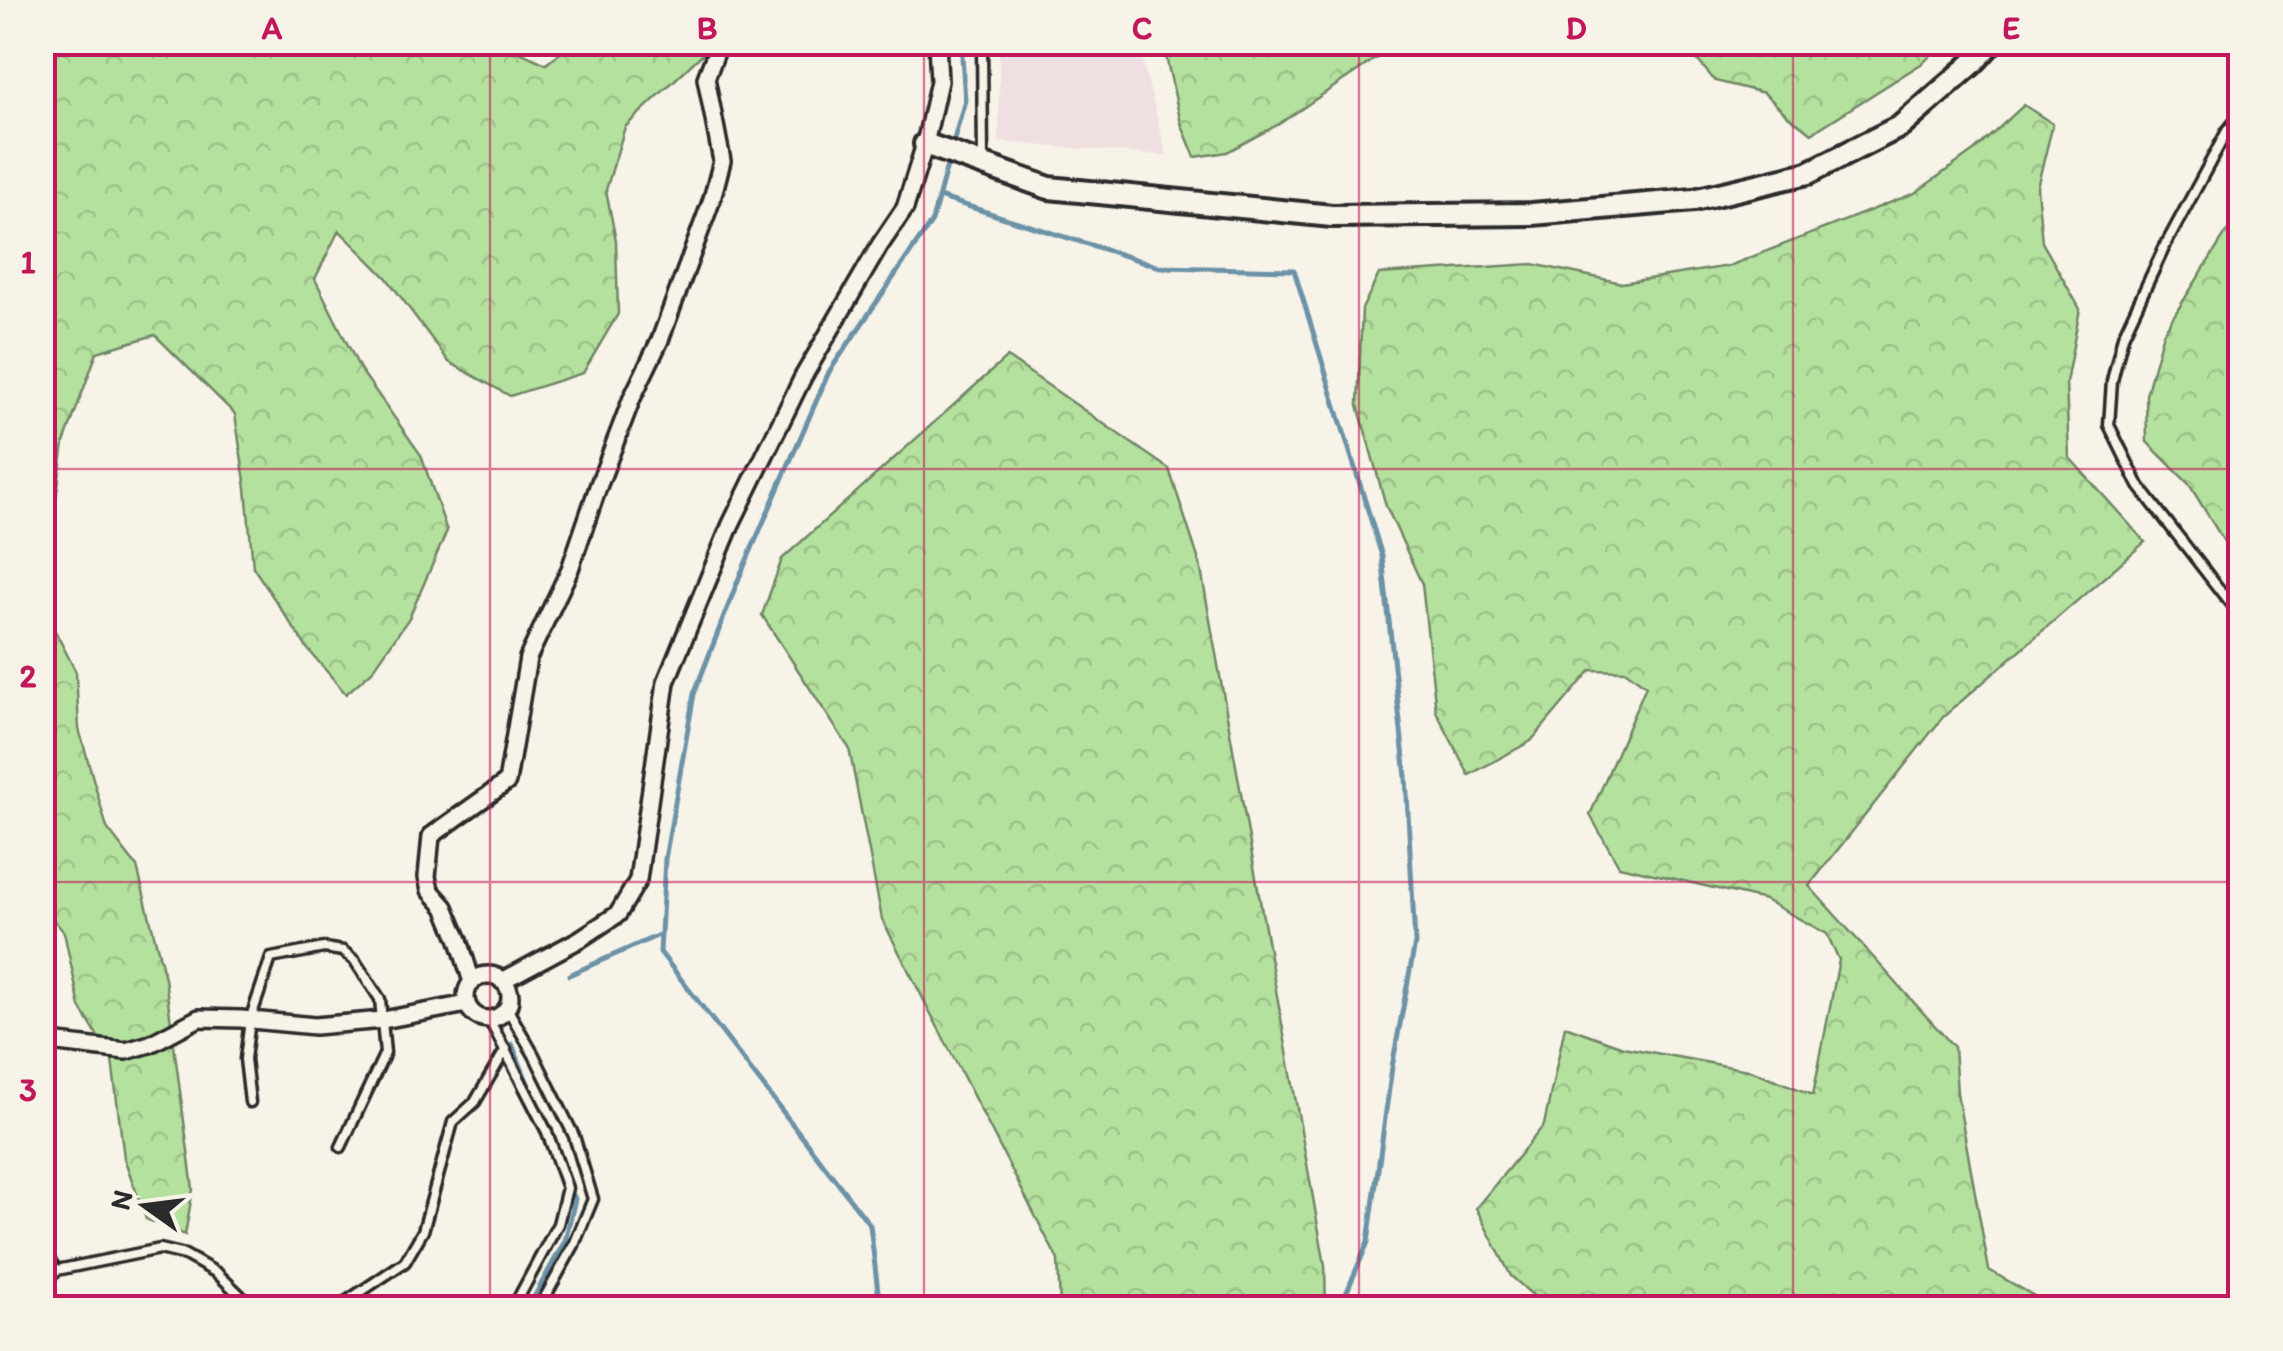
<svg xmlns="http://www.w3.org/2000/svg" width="2283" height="1351" font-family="Itim,sans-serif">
<defs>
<pattern id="forest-crowns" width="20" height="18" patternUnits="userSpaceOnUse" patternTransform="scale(2.5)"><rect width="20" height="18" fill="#b5e19f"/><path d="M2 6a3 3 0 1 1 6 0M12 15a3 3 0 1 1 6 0" fill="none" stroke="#9cc189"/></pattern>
</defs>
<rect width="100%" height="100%" fill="#f7f3e8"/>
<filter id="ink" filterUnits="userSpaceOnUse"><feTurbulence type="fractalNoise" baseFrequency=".01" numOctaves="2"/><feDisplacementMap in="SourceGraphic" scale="20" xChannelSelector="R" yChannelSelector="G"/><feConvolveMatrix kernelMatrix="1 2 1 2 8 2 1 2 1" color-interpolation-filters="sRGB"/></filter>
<g filter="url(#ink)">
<path fill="#f0dfe0" d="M999,43H1138L1167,156L999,142Z"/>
<path fill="url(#forest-crowns)" stroke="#708665" stroke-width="2.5" d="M498,42L546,64L573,43H714L625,127L606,190L616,241L618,314L583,373L510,396L449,362L386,277L339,230L315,279L360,369L421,455L447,531L409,618L372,671L346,694L307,648L253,567L246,488L235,414L155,335L97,352L64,443L50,542L49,619L76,672L79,729L107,828L137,867L165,978L193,1189L185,1235L146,1219L124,1158L112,1060L80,1007L64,932L43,908V43Z
M1163,43V42L1481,43L1384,53L1279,124L1227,152L1195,157L1181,123Z
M1683,43H1942L1924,62L1812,133L1788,116L1764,93L1715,81Z
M2024,105L2053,124L2037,187L2042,242L2080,309L2066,383L2069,457L2145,542L1943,717L1809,886L1954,1047L1957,1093L1989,1270L2055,1308H1547L1511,1276L1476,1208L1544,1125L1565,1026L1623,1047L1753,1071L1813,1095L1839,960L1827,934L1765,900L1619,866L1590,815L1646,686L1626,671L1591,670L1531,741L1469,775L1436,711L1422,584L1386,506L1358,405L1362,309L1379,274L1533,264L1622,283L1729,266L1915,193L1975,150Z
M2240,206V568L2189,484L2147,442L2146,395L2163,333L2230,227Z
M1007,357L1169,469L1200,564L1325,1265L1326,1308H1060L1058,1260L882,919L849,748L762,615L782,559Z"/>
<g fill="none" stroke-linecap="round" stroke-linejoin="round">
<path stroke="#6c92a7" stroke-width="5" d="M952,147L965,100L961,42
M939,197L1160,267L1294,270L1382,556L1406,777L1415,943L1392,1067L1368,1242L1340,1308
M569,975L661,934
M512,1044L536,1104
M528,1308L565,1241L575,1199L568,1183
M880,1308L870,1225L660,952L665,859L694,694L739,578L829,372L932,221L949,158"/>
<defs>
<path id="service" d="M982,42L983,161
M2240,115L2227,131L2164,248L2123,336L2112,381L2109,425L2139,486L2240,616
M507,1008L534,1055L574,1136L593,1199L574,1245L539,1308
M489,1019L547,1132L567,1188L558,1224L513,1308
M250,1102L245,1059L250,1020L271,958L324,948L343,951L355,961L380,999L385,1053L341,1147
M42,1251L57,1270
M42,1283L57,1270L160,1249L185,1255L217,1273L245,1300L269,1308H309
M323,1308L341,1305L405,1262L423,1231L453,1122L475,1102L506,1049"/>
<path id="minor" d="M466 997a22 22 0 1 1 44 0a22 22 0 1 1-44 0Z
M502,981L580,939L618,914L638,880L666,682L731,524L803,377L880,245L905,208L925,144L939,81L937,42
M472,982L459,940L445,907L430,890L427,877L431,836L507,782L528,658L570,569L598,487L632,398L660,340L712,199L722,161L706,78L720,42
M42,1041L126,1051L150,1044L199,1018L241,1019L315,1026L383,1020L467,1004"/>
<path id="tertiary" d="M925,144L1049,188L1332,216L1532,214L1694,200L1808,173L1901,126L1973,63L1992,42"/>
</defs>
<use href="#service" stroke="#2b2b2b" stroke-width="15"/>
<use href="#minor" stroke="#2b2b2b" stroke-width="22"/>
<use href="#tertiary" stroke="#2b2b2b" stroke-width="28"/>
<use href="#service" stroke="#f7f3e8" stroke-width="8"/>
<use href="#minor" stroke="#f7f3e8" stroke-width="15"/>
<use href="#tertiary" stroke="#f7f3e8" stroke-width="20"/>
</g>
</g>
<path fill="none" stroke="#c2185b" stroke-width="2.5" stroke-opacity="0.55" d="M490,42V1308M924,42V1308M1359,42V1308M1793,42V1308M42,469H2240M42,882H2240"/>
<rect width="2283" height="1351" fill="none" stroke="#f7f3e8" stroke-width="110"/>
<g transform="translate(145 1206) rotate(284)" stroke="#f7f3e8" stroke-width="8" paint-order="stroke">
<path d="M0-8L18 38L0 25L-18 38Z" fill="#2b2b2b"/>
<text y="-15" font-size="28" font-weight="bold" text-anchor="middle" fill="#2b2b2b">N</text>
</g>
<rect x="55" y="55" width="2173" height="1241" fill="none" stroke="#c2185b" stroke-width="4"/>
<g font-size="32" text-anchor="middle" font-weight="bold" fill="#c2185b">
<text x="272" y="39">A</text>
<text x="707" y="39">B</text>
<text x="1142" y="39">C</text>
<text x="1576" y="39">D</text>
<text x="2011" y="39">E</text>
<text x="28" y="273">1</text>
<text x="28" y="687">2</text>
<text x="28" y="1101">3</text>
</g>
</svg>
